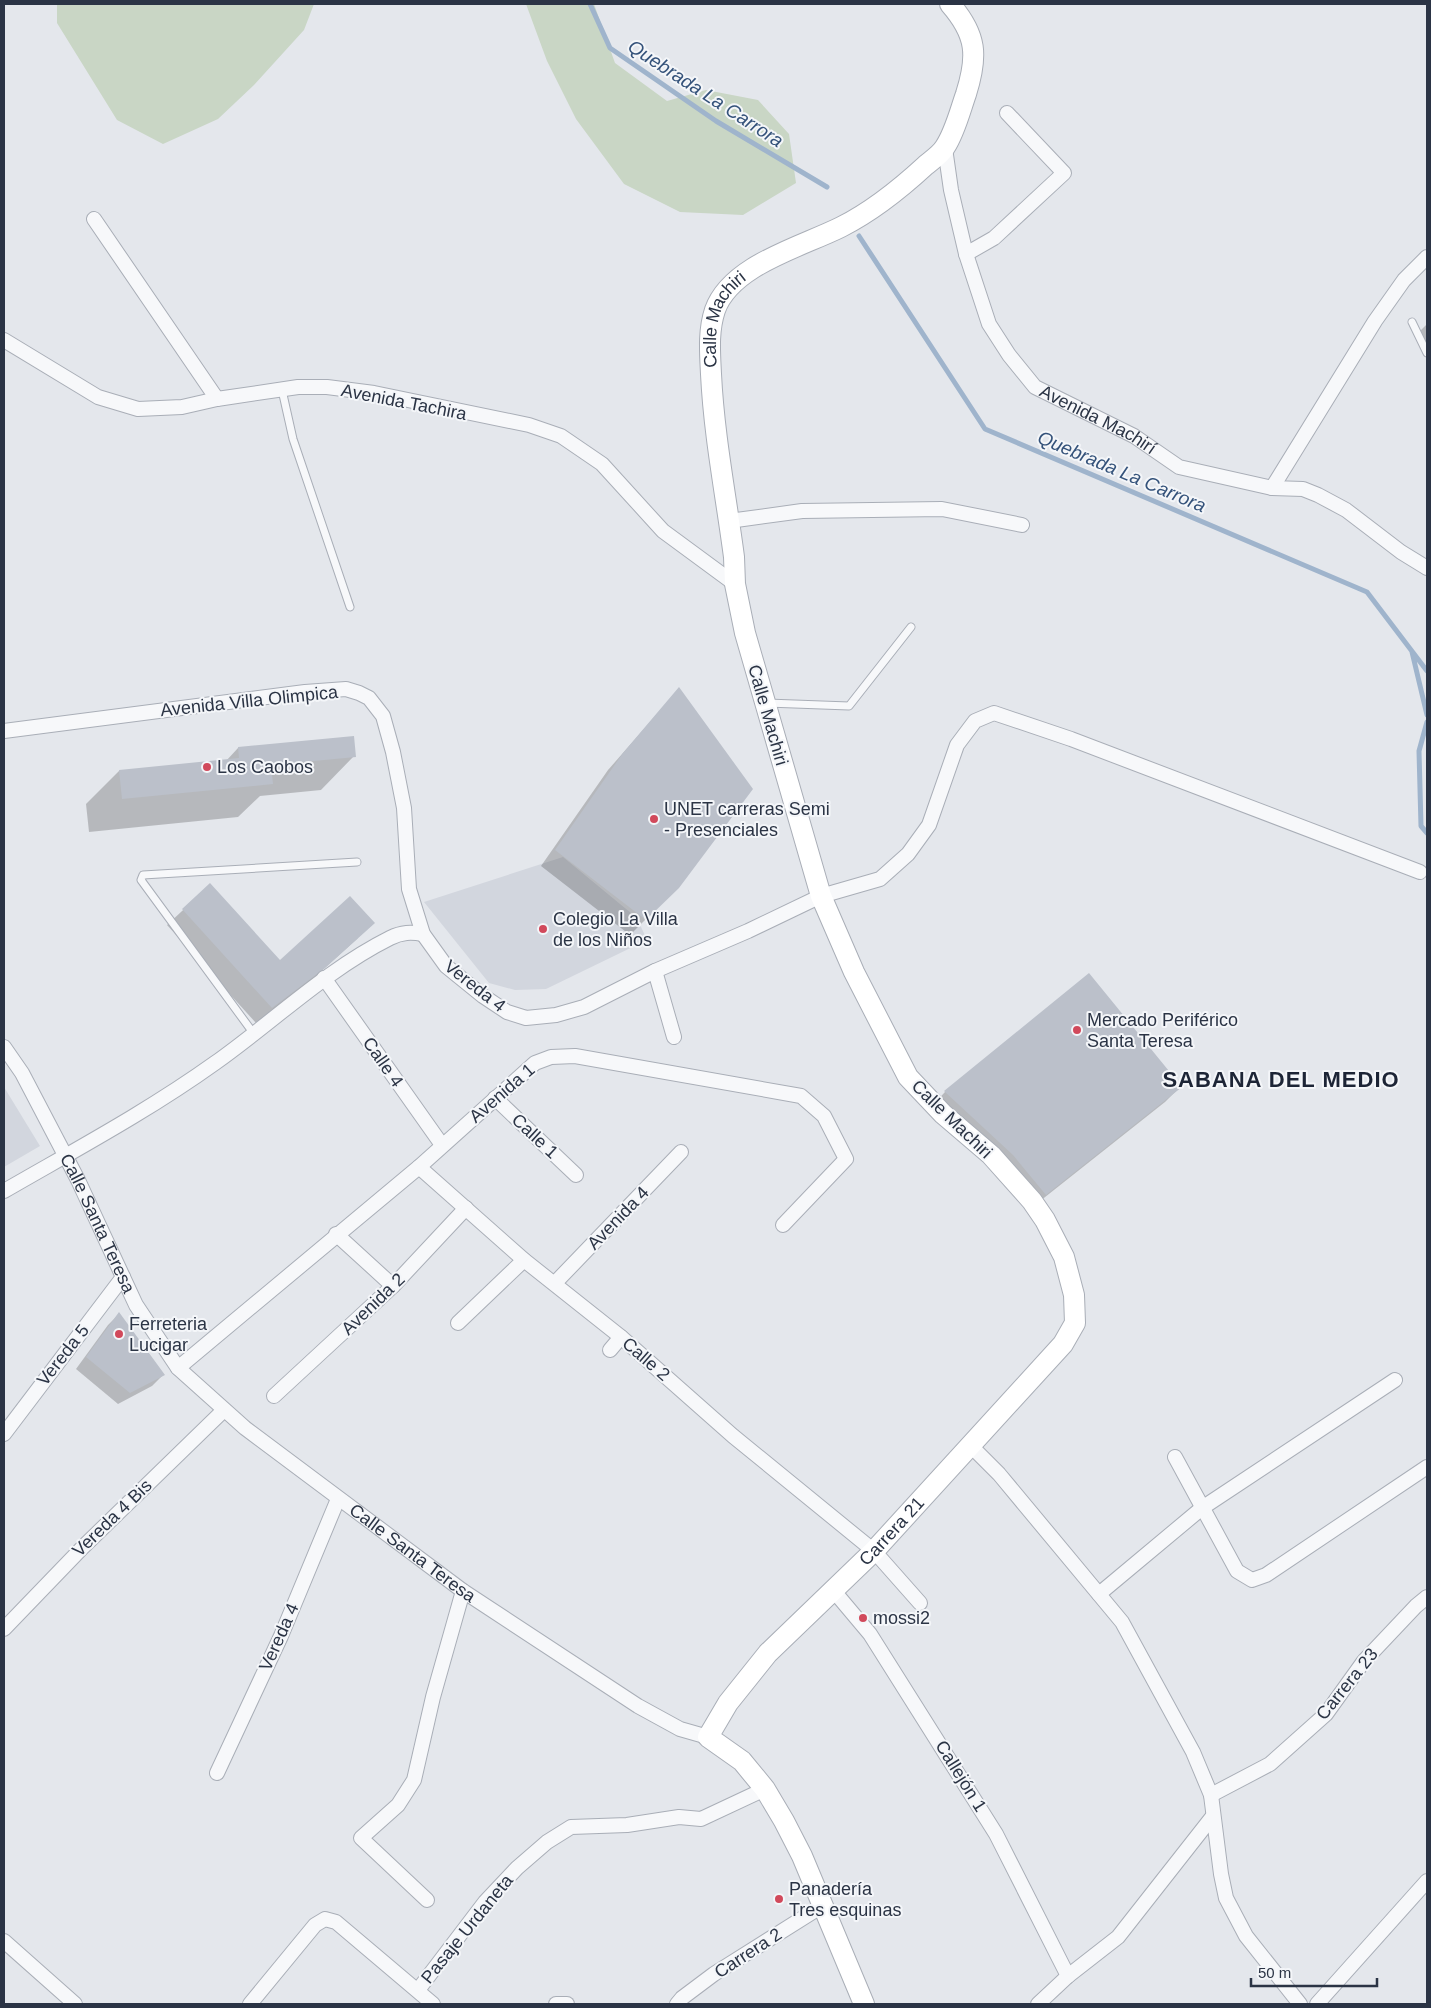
<svg xmlns="http://www.w3.org/2000/svg" width="1431" height="2008" font-family="Arial,sans-serif">
<rect width="100%" height="100%" fill="#e4e7ec"/>
<path fill="#d2d6de" d="M563,857L637,918L647,940L546,989L515,990L489,983L424,902Z
M4,1087L40,1146L4,1167Z"/>
<path fill="#c9d6c5" d="M57,4H314L304,30L254,85L218,119L163,144L117,120L57,23Z
M526,4H594L615,63L667,101L706,90L758,100L789,134L796,183L743,215L680,212L624,184L576,119L547,61Z"/>
<path fill="#0003" d="M1427,324V354L1417,334Z
M679,689L678,887L630,935L541,866L608,770Z
M352,737L354,756L321,790L260,796L238,817L89,832L86,804L119,771L226,761L238,748Z
M210,885L280,962L358,938L308,983L256,1023L167,925Z
M1089,975L1180,1087L1165,1102L1030,1209L998,1170L930,1108L945,1092Z
M119,1314L163,1375L152,1386L118,1404L76,1369L108,1325Z"/>
<g fill="none" stroke-linecap="round" stroke-linejoin="round">
<path stroke="#9fb4cc" stroke-width="5" d="M590,4L610,48L716,121L827,187
M859,236L985,429L1367,592L1427,671
M1412,652L1427,715
M1427,722L1419,751L1421,826L1427,833"/>
</g>
<path fill="#bbc0ca" d="M679,687L753,789L679,888L646,920L555,850L623,753Z
M354,736L356,757L271,765L273,784L122,799L119,770L239,758L238,747Z
M210,883L280,960L350,896L375,923L325,968L272,1008L182,909Z
M1089,973L1182,1087L1046,1195L1013,1155L944,1091Z
M119,1312L165,1375L130,1393L86,1357Z"/>
<g fill="none" stroke-linecap="round" stroke-linejoin="round">
<defs>
<path id="lane" d="M1412,322L1427,353
M282,390L293,439L350,607
M767,703L849,706L911,627
M254,1034L141,880L143,875L357,862"/>
<g id="street">
<path id="s1" d="M945,148L951,190L966,254L989,324L1009,355L1035,387L1134,436L1179,467L1272,488L1303,489L1318,495L1346,510L1401,552L1427,568"/>
<path d="M94,219L217,399"/>
<path d="M966,254L994,238L1064,173L1007,113"/>
<path d="M4,340L98,397L138,409L182,407L217,399L298,387H327L374,393L529,425L561,436L602,464L663,531L735,584"/>
<path d="M1272,488L1375,321L1404,280L1427,257"/>
<path d="M729,521L802,511L942,509L1022,525"/>
<path d="M4,731L305,692L346,689L359,693L369,698L383,716L393,752L404,808L409,889L423,934L446,966L483,996L507,1012L526,1018L556,1015L584,1007L655,971L748,931L821,896L880,879L908,854L929,825L957,745L975,721L994,713L1071,739L1420,872"/>
<path d="M655,971L674,1037"/>
<path d="M324,978L442,1145"/>
<path id="s2" d="M4,1047L22,1073L78,1180L136,1305L178,1368L245,1428L463,1591L638,1706L680,1729L708,1737"/>
<path d="M495,1098L576,1175"/>
<path d="M419,1167L524,1260L621,1337L733,1436L874,1551L920,1603"/>
<path d="M4,1191C75,1150 148,1111 215,1063C273,1022 326,970 390,938C402,932 411,932 423,934"/>
<path d="M336,1234L393,1286"/>
<path d="M555,1283L681,1152"/>
<path d="M458,1323L524,1260"/>
<path d="M610,1350L621,1337"/>
<path d="M178,1368L419,1167L535,1063L551,1057L575,1056L801,1096L824,1116L846,1159L783,1225"/>
<path d="M274,1396L393,1286L466,1208"/>
<path d="M4,1434L123,1277"/>
<path d="M971,1446L999,1474L1122,1622L1193,1752L1211,1795L1221,1874L1226,1898L1246,1936L1300,2004"/>
<path d="M1175,1457L1237,1571L1252,1580L1266,1575L1427,1467"/>
<path d="M833,1590L870,1634L996,1834L1068,1976"/>
<path d="M1099,1594L1202,1508L1395,1380"/>
<path d="M4,1629L82,1548L224,1410"/>
<path d="M217,1773L281,1636L338,1499"/>
<path d="M1211,1795L1270,1764L1326,1714L1364,1661L1416,1606L1427,1597"/>
<path d="M427,1900L361,1838L398,1805L414,1780L433,1697L463,1591"/>
<path d="M4,1941L75,2004"/>
<path d="M418,1990L485,1902L517,1868L547,1842L571,1827L627,1825L679,1817L701,1819L765,1789"/>
<path d="M250,2004L315,1925L325,1919L336,1922L433,2004"/>
<path d="M556,2004H567"/>
<path d="M677,2004L682,1998L714,1974L822,1906"/>
<path d="M1038,2004L1068,1976L1118,1937L1213,1816"/>
<path d="M1317,2004L1427,1881"/>
</g>
<g id="secondary">
<path id="s3" d="M864,2004L802,1856L784,1821L765,1789L742,1761L708,1737L728,1703L768,1653L874,1551L1063,1344L1075,1323L1074,1295L1064,1257L1045,1220L1032,1201L991,1155L943,1114L908,1077L854,972L821,896L745,633L735,584L734,557C726,496 714,436 711,374C710,353 708,331 715,310C731,265 801,247 841,227C873,211 900,189 926,165C932,160 941,154 945,147C955,132 960,111 966,94C978,56 977,35 950,4"/>
</g>
</defs>
<use href="#lane" stroke="#a9aeb7" stroke-width="9"/>
<use href="#street" stroke="#a9aeb7" stroke-width="16"/>
<use href="#secondary" stroke="#a9aeb7" stroke-width="22"/>
<use href="#lane" stroke="#f7f8fa" stroke-width="7"/>
<use href="#street" stroke="#f7f8fa" stroke-width="14"/>
<use href="#secondary" stroke="#fff" stroke-width="20"/>
</g>
<g fill="#d1495b" stroke="#f4f6f9" stroke-width="2">
<circle cx="207" cy="767" r="5"/>
<circle cx="654" cy="819" r="5"/>
<circle cx="543" cy="929" r="5"/>
<circle cx="1077" cy="1030" r="5"/>
<circle cx="119" cy="1334" r="5"/>
<circle cx="863" cy="1618" r="5"/>
<circle cx="779" cy="1899" r="5"/>
</g>
<g text-anchor="middle" stroke-width="4" stroke-linejoin="round" paint-order="stroke">
<g font-size="18" fill="#2b3445" stroke="#f4f6f9">
<text dy="6" stroke="none"><textPath href="#s3" startOffset="1972">Calle Machiri</textPath></text>
<text transform="translate(404 402) rotate(11)" y="6">Avenida Tachira</text>
<text dy="6" stroke="none"><textPath href="#s1" startOffset="331">Avenida Machirí</textPath></text>
<text transform="translate(249 701) rotate(-6)" y="6">Avenida Villa Olimpica</text>
<text transform="translate(768 715) rotate(74)" y="6">Calle Machiri</text>
<text transform="translate(475 986) rotate(38)" y="6">Vereda 4</text>
<text transform="translate(383 1062) rotate(55)" y="6">Calle 4</text>
<text transform="translate(502 1093) rotate(-41)" y="6">Avenida 1</text>
<text transform="translate(952 1119) rotate(44)" y="6">Calle Machiri</text>
<text transform="translate(535 1136) rotate(43)" y="6">Calle 1</text>
<text transform="translate(618 1218) rotate(-46)" y="6">Avenida 4</text>
<text dy="6" stroke="none"><textPath href="#s2" startOffset="200">Calle Santa Teresa</textPath></text>
<text transform="translate(373 1304) rotate(-44)" y="6">Avenida 2</text>
<text transform="translate(63 1355) rotate(-52)" y="6">Vereda 5</text>
<text transform="translate(646 1359) rotate(41)" y="6">Calle 2</text>
<text transform="translate(112 1518) rotate(-44)" y="6">Vereda 4 Bis</text>
<text dy="6" stroke="none"><textPath href="#s3" startOffset="592">Carrera 21</textPath></text>
<text dy="6" stroke="none"><textPath href="#s2" startOffset="665">Calle Santa Teresa</textPath></text>
<text transform="translate(279 1637) rotate(-66)" y="6">Vereda 4</text>
<text transform="translate(1347 1684) rotate(-51)" y="6">Carrera 23</text>
<text transform="translate(961 1776) rotate(58)" y="6">Callejón 1</text>
<text transform="translate(467 1929) rotate(-51)" y="6">Pasaje Urdaneta</text>
<text transform="translate(748 1953) rotate(-33)" y="6">Carrera 2</text>
</g>
<g font-size="18" fill="#2b3445" stroke="#f4f6f9" text-anchor="start">
<text x="217" y="773">Los Caobos</text>
<text x="664" y="815">UNET carreras Semi<tspan x="664" dy="21">- Presenciales</tspan></text>
<text x="553" y="925">Colegio La Villa<tspan x="553" dy="21">de los Niños</tspan></text>
<text x="1087" y="1026">Mercado Periférico<tspan x="1087" dy="21">Santa Teresa</tspan></text>
<text x="129" y="1330">Ferreteria<tspan x="129" dy="21">Lucigar</tspan></text>
<text x="873" y="1624">mossi2</text>
<text x="789" y="1895">Panadería<tspan x="789" dy="21">Tres esquinas</tspan></text>
</g>
<g font-size="19" font-style="italic" fill="#34527a" stroke="#f4f6f9">
<text transform="translate(706 93) rotate(33)" y="7">Quebrada La Carrora</text>
<text transform="translate(1122 471) rotate(23)" y="7">Quebrada La Carrora</text>
</g>
<g font-size="22" font-weight="bold" letter-spacing="1" fill="#1d2536" stroke="#f4f6f9">
<text x="1281" y="1087">SABANA DEL MEDIO</text>
</g>
</g>
<rect width="1431" height="2008" fill="none" stroke="#2b3445" stroke-width="10"/>
<path d="M1251 1978v8h126v-8" fill="none" stroke="#2b3445" stroke-width="2.5"/>
<text x="1258" y="1978" font-size="15" fill="#2b3445" stroke="#f4f6f9" stroke-width="4" paint-order="stroke">50 m</text>
</svg>
